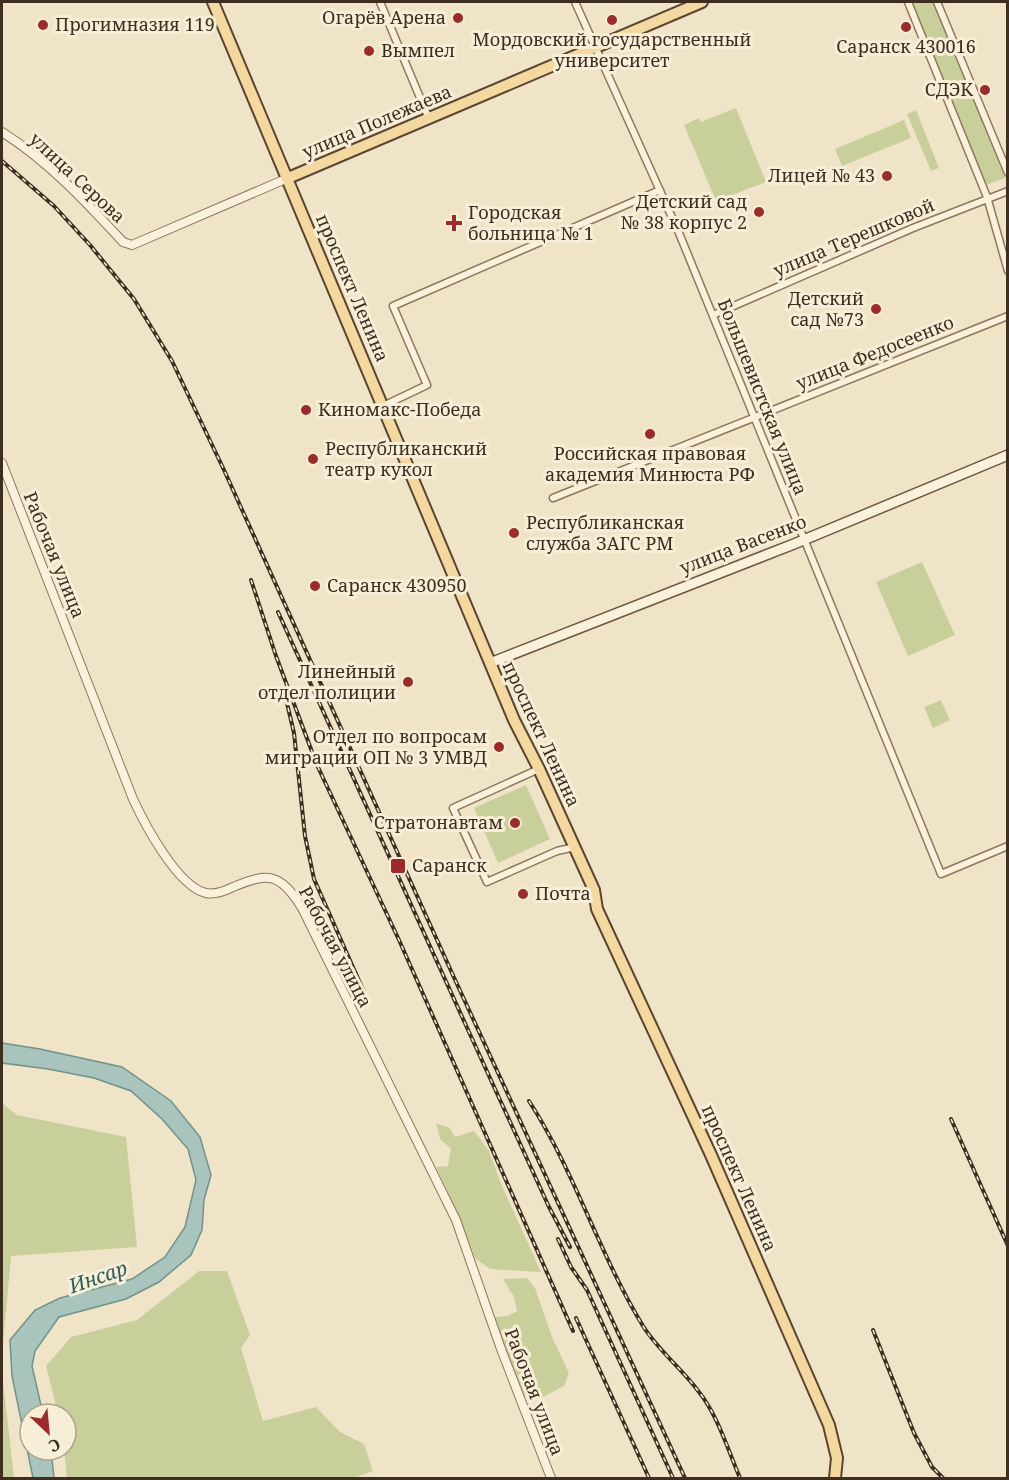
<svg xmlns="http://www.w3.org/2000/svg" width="1009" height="1480" font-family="'Noto Serif',serif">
<rect width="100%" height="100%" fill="#f0e4c8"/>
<path fill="#c9cf9b" d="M912,2H934L1005,178L986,185Z
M736,108L766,182L716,201L684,125L699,118L701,122Z
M916,110L939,168L931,171L907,114Z
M904,120L911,138L842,166L835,149Z
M922,562L955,635L908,656L876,582Z
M941,700L950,720L933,728L924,707Z
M526,785L550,839L498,863L474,808Z
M2,1103L17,1115L126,1137L137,1247L11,1256L2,1355Z
M436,1123L450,1128L455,1137L474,1131L489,1151L502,1186L541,1272L490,1269L475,1258L455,1207L436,1167L448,1166L451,1149L440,1139Z
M199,1271H227L250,1335L241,1348L263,1421L316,1407L340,1432L364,1444L373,1471L354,1478H67L64,1450H66V1414H58L46,1366L71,1337L137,1320Z
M527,1278L535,1288L552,1337L569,1373L564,1386L539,1399L521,1394L495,1317L508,1316L517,1311L514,1297L503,1279Z
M2,1372L14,1478H2Z"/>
<path fill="#a9c4bc" stroke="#6f938a" stroke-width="1.5" d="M2,1043L40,1049L122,1067L171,1101L200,1137L211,1175L204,1200L202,1230L191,1255L159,1282L126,1299L59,1317L35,1351L32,1366L43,1414H30V1450H51L54,1478H33L12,1376L10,1340L35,1310L60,1298L132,1279L165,1257L185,1227L196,1180L188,1149L162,1119L131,1091L94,1078L48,1069L2,1063Z"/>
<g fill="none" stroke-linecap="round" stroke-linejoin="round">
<defs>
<path id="minor" d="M380,2L429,119
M575,2L679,233L941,874L1008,846
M908,2L987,197L1008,271
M937,2L1008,173
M713,315L913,228L1008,191
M383,406L427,385L393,306L660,190
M553,498L1008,316
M539,769L453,808L487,882L557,851L575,847"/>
<path id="tertiary" d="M2,132C48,161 86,202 123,242L132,245L288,178
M2,463L133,799C145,825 178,887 206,893C215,895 225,891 233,887C269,872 280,873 302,908L456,1220L501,1349L551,1478"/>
<path id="secondary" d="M490,663L794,544L1008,455"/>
<path id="primary" d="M213,2L514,720L539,769L594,890L597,909L711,1155L829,1425L837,1458L835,1478
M288,178L702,2"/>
</defs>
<use href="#minor" stroke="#8d765c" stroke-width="9"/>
<use href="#tertiary" stroke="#8d765c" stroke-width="10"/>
<use href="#secondary" stroke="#6f573f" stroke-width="12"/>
<use href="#primary" stroke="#5b4430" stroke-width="14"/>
<use href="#minor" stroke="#faf1dc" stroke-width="6"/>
<use href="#tertiary" stroke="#faf1dc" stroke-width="8"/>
<use href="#secondary" stroke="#faf1dc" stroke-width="9"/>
<use href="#primary" stroke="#f3d9a0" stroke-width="10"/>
<defs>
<path id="rail" d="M2,161L54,206L90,245L134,299L172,361L224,470L457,984L685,1478
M251,580L276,656L317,765L399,940L573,1331
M278,612L469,1032L549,1207L570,1247
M286,699L294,733L305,836L314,879L364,992
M529,1101C575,1172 599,1254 643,1326C658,1350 682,1369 699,1392C718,1416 728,1450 740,1478
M951,1119L1008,1246
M558,1239L571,1267L587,1290L673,1478
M576,1318L649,1478
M873,1330L914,1433L932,1467L943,1478"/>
</defs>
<use href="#rail" stroke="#3d2e20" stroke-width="4"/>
<use href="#rail" stroke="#f7eed8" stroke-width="1.5" stroke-dasharray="4.5" stroke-linecap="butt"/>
</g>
<g fill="#9e2a2b" stroke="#f7eed8" stroke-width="2">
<circle cx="458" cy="18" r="6"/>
<circle cx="612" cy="20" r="6"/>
<circle cx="43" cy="25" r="6"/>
<circle cx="906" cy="27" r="6"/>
<circle cx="369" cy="51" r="6"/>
<circle cx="985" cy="90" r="6"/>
<circle cx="887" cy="176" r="6"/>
<circle cx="759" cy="212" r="6"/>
<path d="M451 214h6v6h6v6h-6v6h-6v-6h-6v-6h6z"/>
<circle cx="876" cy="309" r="6"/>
<circle cx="306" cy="410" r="6"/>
<circle cx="650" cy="434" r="6"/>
<circle cx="313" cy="459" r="6"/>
<circle cx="514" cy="533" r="6"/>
<circle cx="315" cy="586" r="6"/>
<circle cx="408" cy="682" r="6"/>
<circle cx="499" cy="747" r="6"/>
<circle cx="515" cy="823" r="6"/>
<rect x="390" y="858" width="16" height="16" rx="3"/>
<circle cx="523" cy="894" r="6"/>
</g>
<g text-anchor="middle" stroke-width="6" stroke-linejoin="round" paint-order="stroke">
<g font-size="18" fill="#3d2e20" stroke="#f7eed8" text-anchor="start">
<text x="446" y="24" text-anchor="end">Огарёв Арена</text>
<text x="55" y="31">Прогимназия 119</text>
<text x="612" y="46" text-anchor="middle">Мордовский государственный<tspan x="612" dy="21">университет</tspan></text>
<text x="906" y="53" text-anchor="middle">Саранск 430016</text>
<text x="381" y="57">Вымпел</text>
<text x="973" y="96" text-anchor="end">СДЭК</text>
<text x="875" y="182" text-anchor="end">Лицей № 43</text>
<text x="747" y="208" text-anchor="end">Детский сад<tspan x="747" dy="21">№ 38 корпус 2</tspan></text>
<text x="468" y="219">Городская<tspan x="468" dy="21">больница № 1</tspan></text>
<text x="864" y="305" text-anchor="end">Детский<tspan x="864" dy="21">сад №73</tspan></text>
<text x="318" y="416">Киномакс-Победа</text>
<text x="325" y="455">Республиканский<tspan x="325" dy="21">театр кукол</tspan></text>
<text x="650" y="460" text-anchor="middle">Российская правовая<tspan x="650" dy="21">академия Минюста РФ</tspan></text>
<text x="526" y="529">Республиканская<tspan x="526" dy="21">служба ЗАГС РМ</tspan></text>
<text x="327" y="592">Саранск 430950</text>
<text x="396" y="678" text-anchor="end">Линейный<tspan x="396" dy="21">отдел полиции</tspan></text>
<text x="487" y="743" text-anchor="end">Отдел по вопросам<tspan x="487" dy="21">миграции ОП № 3 УМВД</tspan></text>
<text x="503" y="829" text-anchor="end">Стратонавтам</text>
<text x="412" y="872">Саранск</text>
<text x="535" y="900">Почта</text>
</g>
<g font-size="18" fill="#3d2e20" stroke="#f7eed8">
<text transform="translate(377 122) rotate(-23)" y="6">улица Полежаева</text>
<text transform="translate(77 178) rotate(43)" y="6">улица Серова</text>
<text transform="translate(854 238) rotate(-23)" y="6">улица Терешковой</text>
<text transform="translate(352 288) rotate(67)" y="6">проспект Ленина</text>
<text transform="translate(875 353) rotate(-22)" y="6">улица Федосеенко</text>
<text transform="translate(762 397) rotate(68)" y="6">Большевистская улица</text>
<text transform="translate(743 545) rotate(-21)" y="6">улица Васенко</text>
<text transform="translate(54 555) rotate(68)" y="6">Рабочая улица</text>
<text transform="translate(541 734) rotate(65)" y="6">проспект Ленина</text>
<text transform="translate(335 947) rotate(62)" y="6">Рабочая улица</text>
<text transform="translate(739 1178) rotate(66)" y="6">проспект Ленина</text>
<text transform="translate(534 1392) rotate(69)" y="6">Рабочая улица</text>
</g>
<g font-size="20" font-style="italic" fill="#2f5d5a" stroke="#f7eed8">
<text transform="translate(98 1277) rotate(-19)" y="7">Инсар</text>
</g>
</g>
<rect width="1009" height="1480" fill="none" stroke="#3d2e20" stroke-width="6"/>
<g transform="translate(48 1432) rotate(154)"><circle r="28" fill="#f7eed8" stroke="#ada18e" stroke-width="1.5"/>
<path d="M0-4.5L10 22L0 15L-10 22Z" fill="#9e2a2b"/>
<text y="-9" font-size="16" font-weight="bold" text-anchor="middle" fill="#3d2e20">С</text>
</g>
</svg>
